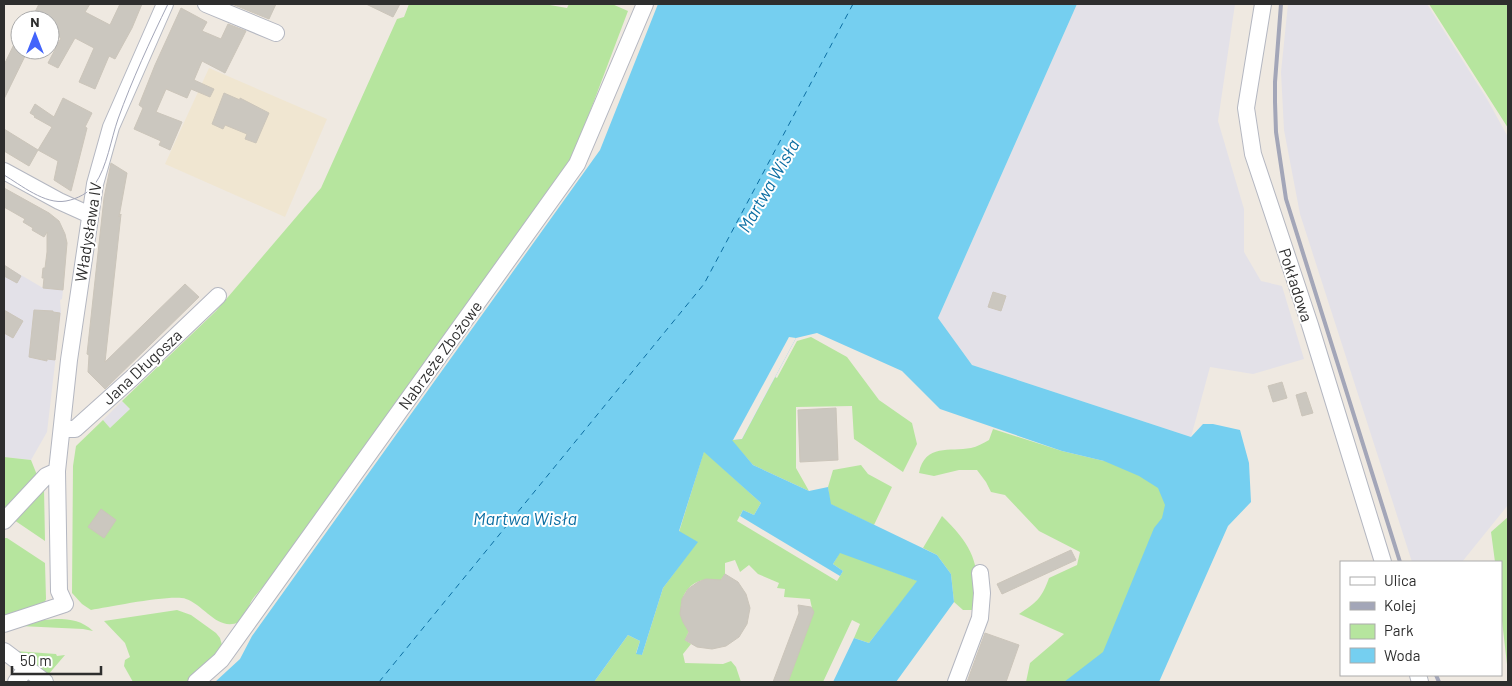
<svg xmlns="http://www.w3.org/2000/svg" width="1512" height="686" font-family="Barlow,sans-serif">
<rect width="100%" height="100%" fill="#efe9e1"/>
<path fill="#e3e1e8" d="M1077,4H1235L1218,121L1244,209V252L1261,281L1282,286L1304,359L1253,374L1210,367L1191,437L972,365L938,318Z
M1288,4H1427L1487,99L1508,137V505L1462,562H1412L1300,214L1284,130L1281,72Z
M4,265L43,288L63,290L62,299L60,300L61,312L47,432L31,460L4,457Z
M122,401L130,409L110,428L103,420Z"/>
<path fill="#f0e6d1" d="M209,68L327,119L285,217L165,164Z"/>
<path fill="#b6e59e" d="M409,4H544L567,8L569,4H612L628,11L574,154L277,572C269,581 259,590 252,600C247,608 248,618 239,622C218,632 204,605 186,599C172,594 110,607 91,610L82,604L72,593L73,466L76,446L103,420L110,428L130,409L122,401L216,311L321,188L397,19L404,17Z
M1429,4H1508V128Z
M811,337L847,357L879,400L912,423L917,444L903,472L854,439L852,406L796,407V468L809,491L753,465L731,440L775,377L777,378L797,341Z
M993,429L1062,451L1104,461L1129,452L1179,505L1104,682H1026L1030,663L1064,634L1019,614C1036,603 1042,598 1049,578L1077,565L1080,552L1039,531L1005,495L991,492L986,482L977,470H959L934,476L919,473C925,443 950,452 971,448C977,447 983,443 989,440Z
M704,451L761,503L754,515L743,510L737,521L837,581L843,571L833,564L840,552L918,581L869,643L854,638L860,624L852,620L823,682H788L813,613L810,599L784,597L785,589L777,588L779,583L758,574L749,565L740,572L735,560L725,563V574L720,581C687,572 670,606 689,631L685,640L691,644L683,654L685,663L723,664L731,661L736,667L741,682H594L628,635L640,641L636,653L642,655L663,588L697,542L679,532Z
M4,457L31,460L37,475L4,509Z
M861,465L868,474L892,487L874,525L830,504L828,487L833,470Z
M44,488L45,541L14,520Z
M942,516C975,548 980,565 977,610H963L954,602L951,574L937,555L923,548Z
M1508,517V673L1501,612V562H1495L1491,532Z
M4,538H7L45,563L46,599L44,605L4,616Z
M177,610L191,615L216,633L220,638L222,645L220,653L188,682H133L124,666L125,660L130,657L125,643L104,621Z
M56,619C72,619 82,621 93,631L83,629L20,626L32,621Z
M15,651L56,654L57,656L65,655L47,676Z"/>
<path fill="#75cff0" d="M658,4H1077L938,318L972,365L1191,437L1203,424H1213L1240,430L1249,463L1251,502L1228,526L1159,682H1064L1103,652L1154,528L1162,518L1165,505L1158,488L1139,476L1104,461L1062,451L940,409L902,371L817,333L796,338L742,439L732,440L753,465L809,491L828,487L831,504L937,555L951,574L954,602L896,682H833L854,638L869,643L917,581L840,553L833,564L843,571L840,576L740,516L743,510L754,515L761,503L704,452L679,531L698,542L663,588L642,655L636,654L640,641L628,635L594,682H215L240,659L252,636L600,150Z"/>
<path fill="#efe9e1" d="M789,337L796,338L742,439L733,440Z"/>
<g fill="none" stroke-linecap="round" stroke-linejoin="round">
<path stroke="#0d6fa3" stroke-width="1" stroke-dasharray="6 5" stroke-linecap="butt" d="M379,682L704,284L853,4"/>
</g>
<path fill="#cbc7bf" stroke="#cbc5ba" d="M39,4H90L85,12L110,25L120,4H142L132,28L115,59L109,56L95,89L79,82L94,48L75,38L58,68L48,63L61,38L50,31V20H31Z
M232,4H276L269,19Z
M366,4H400L393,17Z
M181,8L207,22L202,31L221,39L228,24L246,31L225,73L202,61L194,80L214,89L210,97L191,89L187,98L166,89L156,112L182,122L170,150L159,145L161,141L134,129L143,108L139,105L155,65Z
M20,32V50H28L4,99V65Z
M224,93L240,100V98L269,113L256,143L245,139L247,134L225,125L223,129L212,124Z
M63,98L92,113L85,127L87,128L71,191L54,180L58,161L38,150L52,127L34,117L35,116L30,113L35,104L54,117Z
M4,129L38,150L29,166L4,151Z
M111,163L127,173L119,217L121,214L105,362L185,284L199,297L105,389L88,372L89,355L87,354L104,198Z
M4,188L49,213L59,221L65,234L67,243L63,290L43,288L44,278H42L43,268H45L47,252V232L44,237L32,230L33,228L23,222L25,219L4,207Z
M4,265L21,276L17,283L4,276Z
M993,292L1006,296L1001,311L988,307Z
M4,310L23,321L13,338L4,333Z
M34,310L53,311V312L60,313L55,360L47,359V361L29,357Z
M1282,382L1287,398L1273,402L1268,386Z
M1306,392L1313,413L1302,416L1296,395Z
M836,408L838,460L800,462L798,410Z
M101,509L116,520L104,538L88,527Z
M1071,550L1076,560L1002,594L997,584Z
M725,574L738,582L746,594L750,608L747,624L739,637L726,646L712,649L697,647L685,640L689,632L683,622L680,614L682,599L688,589L698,582L706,579L721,580Z
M798,605L811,607L814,612L788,682H773L799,613Z
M985,633L1019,645L1006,682H967Z"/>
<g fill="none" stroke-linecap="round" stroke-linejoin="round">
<defs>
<path id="minor" d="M206,4L276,33
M1263,4L1246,108L1253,154L1310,325L1383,562
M4,171L59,201L90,215
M63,429H75L133,377L218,296
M4,521L46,476L57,471
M4,624L65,604L59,591L57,471L69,360L95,184L111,127L165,4
M4,651L45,682
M1418,675L1420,682
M16,682L26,669
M196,682L221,660L577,164L645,4
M956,682L980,618L982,593L980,573"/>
</defs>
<use href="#minor" stroke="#b4b7c1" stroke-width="18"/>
<use href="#minor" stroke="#fff" stroke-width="16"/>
<path stroke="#a3a6b8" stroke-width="1" d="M4,175C21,185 45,205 66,201C77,199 89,193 95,184C107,167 111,139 118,119C132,80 150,41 168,4"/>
<path stroke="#a3a6b8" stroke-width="4" d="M1281,4L1275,82V102L1276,132L1286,199L1400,562
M1436,675L1439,682"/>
</g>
<g text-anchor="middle" stroke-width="4" stroke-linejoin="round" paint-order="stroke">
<g font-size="16" fill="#2e2e2e" stroke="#fff">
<text transform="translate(88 232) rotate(-81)" y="6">Władysława IV</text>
<text transform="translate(1296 285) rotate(72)" y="6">Pokładowa</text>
<text transform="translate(440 355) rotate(-54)" y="6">Nabrzeże Zbożowe</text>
<text transform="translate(142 367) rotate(-43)" y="6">Jana Długosza</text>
</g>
<g font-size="18" font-style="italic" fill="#0d6fa3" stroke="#fff">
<text transform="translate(769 186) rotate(-60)" y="6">Martwa Wisła</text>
<text x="525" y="525">Martwa Wisła</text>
</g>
</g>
<rect width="1512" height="686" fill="none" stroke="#2e2e2e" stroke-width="10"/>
<rect x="1340" y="561" width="162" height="115" fill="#ffffff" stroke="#ababab"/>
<rect x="1350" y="577" width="25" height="8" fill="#ffffff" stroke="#ababab"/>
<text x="1384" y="586" font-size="15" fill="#2e2e2e">Ulica</text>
<rect x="1350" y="602" width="25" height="8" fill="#a3a6b8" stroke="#ababab"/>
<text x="1384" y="611" font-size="15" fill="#2e2e2e">Kolej</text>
<rect x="1350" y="624" width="25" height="15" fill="#b6e59e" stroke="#ababab"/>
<text x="1384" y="636" font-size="15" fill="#2e2e2e">Park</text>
<rect x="1350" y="648" width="25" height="15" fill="#75cff0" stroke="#ababab"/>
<text x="1384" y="661" font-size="15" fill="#2e2e2e">Woda</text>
<g transform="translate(35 35)"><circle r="24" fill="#ffffff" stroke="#ababab"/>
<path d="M0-4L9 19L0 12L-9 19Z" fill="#4264fb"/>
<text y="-8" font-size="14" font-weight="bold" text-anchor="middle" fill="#2e2e2e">N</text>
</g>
<path d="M12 666v8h89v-8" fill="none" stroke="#2e2e2e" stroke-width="2.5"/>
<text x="20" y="666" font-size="15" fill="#2e2e2e" stroke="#ffffff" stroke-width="4" paint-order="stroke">50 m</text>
</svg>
